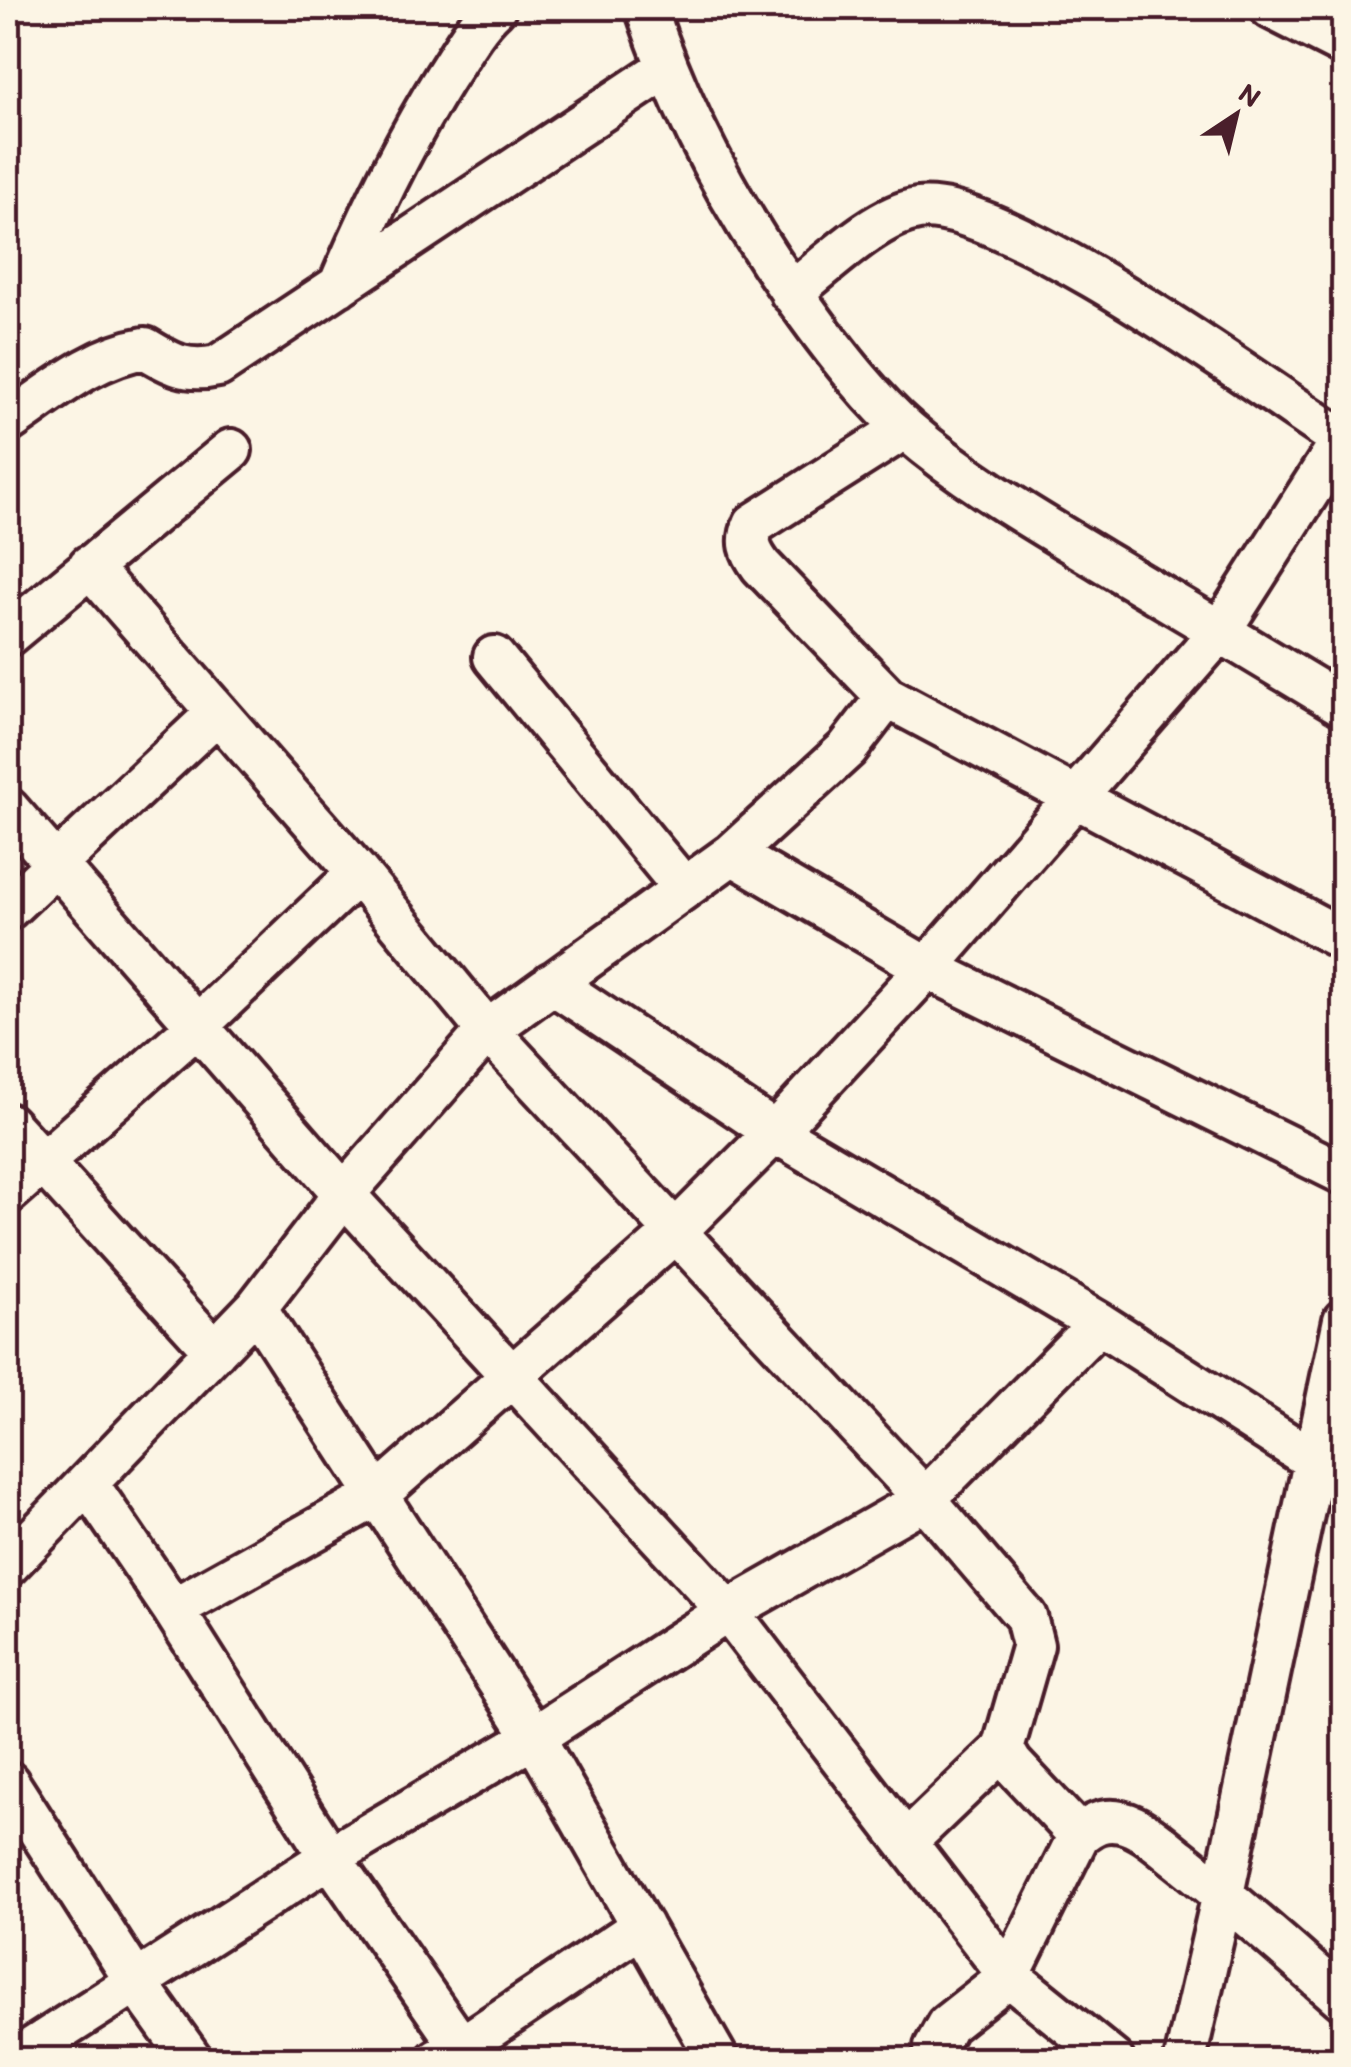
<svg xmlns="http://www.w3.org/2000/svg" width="1351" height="2067" font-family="Itim,sans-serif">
<rect width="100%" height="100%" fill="#fcf5e5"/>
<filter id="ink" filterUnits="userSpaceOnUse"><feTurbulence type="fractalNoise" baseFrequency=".01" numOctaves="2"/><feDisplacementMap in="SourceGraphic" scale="20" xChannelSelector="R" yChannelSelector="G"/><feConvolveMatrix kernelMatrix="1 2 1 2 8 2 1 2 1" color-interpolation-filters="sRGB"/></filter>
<g filter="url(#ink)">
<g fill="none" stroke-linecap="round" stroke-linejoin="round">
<defs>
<path id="minor" d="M646,8C684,123 744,230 817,327C844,363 873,400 907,430C966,481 1036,521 1102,561C1183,609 1263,657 1344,706
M1271,8L1344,45
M339,286C370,213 403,144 445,77C460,54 475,26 495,8
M791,293C825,267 875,216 918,209C1000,196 1266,390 1344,441
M8,422C51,393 93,356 145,348C171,364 187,373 218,366L666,68
M89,566L358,873L482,1024L925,1499L1026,1617L1033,1645L1003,1749L1012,1764L1079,1835
M8,635L231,450
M494,657L683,887
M887,697L1344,940
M8,809L344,1194L728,1611L1009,1976L1113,2060
M732,854L927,968L1344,1174
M8,909L217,713
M552,983L775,1132L1099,1323L1344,1480
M8,1124L215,1351
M8,1193L196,1027L358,873
M256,1308L534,1737L718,2060
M88,1484L173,1609L330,1857L470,2060
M8,1565L256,1308L344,1194L488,1030L732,854L847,749L887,697L761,566C750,551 746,542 754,524L905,428
M173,1609L376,1496L674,1233L775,1132L927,968L1220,631L1342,440
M8,1782L136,1982L192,2060
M907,1841L1003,1749
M14,2060L330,1857L534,1737L728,1611L925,1499L1099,1323
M437,2060L463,2046L642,1926
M938,2060L935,2047L947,2025L1009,1976L1079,1835C1092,1825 1103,1818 1121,1822C1143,1827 1162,1846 1179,1859C1236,1904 1289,1952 1344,2000
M1185,2060L1223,1894L1344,1320"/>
</defs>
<use href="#minor" stroke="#4a1f2b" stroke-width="48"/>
<use href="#minor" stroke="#fcf5e5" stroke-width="40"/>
</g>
</g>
<rect width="1351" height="2067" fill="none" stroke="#fcf5e5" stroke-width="40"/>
<rect x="20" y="20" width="1311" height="2027" fill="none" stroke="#4a1f2b" stroke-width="4" filter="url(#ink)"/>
<g transform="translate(1236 115) rotate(35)" stroke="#fcf5e5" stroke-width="8" paint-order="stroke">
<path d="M0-8L18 38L0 25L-18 38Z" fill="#4a1f2b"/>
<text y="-15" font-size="28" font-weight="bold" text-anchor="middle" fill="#4a1f2b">N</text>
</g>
</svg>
